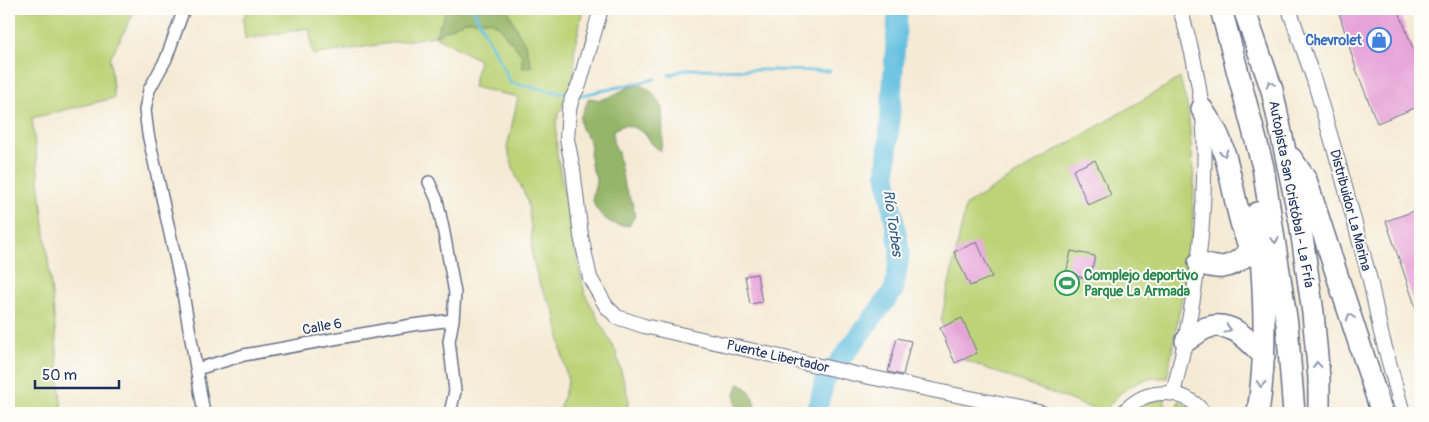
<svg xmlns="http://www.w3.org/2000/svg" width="1429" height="422" font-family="Pangolin,sans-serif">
<rect width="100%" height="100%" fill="#fdfcf7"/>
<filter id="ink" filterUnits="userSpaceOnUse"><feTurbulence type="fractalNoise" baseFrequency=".02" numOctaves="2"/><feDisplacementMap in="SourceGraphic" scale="10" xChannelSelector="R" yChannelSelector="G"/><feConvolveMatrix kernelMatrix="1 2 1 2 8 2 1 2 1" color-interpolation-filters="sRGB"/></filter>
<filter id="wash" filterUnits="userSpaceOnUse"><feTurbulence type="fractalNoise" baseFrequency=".0096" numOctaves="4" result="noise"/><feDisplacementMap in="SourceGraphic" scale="20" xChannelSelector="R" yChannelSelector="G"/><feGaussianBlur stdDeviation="1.12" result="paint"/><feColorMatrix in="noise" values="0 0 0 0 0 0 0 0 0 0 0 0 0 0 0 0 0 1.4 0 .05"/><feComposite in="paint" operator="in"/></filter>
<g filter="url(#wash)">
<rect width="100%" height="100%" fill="#f5ead4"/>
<path fill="#bcd377" stroke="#6c816a" d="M9,9H136L110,58L114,98L32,118L53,304L62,413H9Z
M247,9H583L574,52L575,81L564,102L556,122L557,155L575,249L585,294L616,352L629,401L625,413H558L568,382L561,349L555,313L539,283L532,256L531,227L527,199L516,176L507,148L518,97L473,87L479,60L435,36L313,55L309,28L245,39L243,20Z
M1180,78L1188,109L1194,180L1192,244L1167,378C1140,376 1118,390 1104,413L954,356L941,321L966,205L1028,167Z
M1165,398L1164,409H1159L1147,413H1130L1144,403Z
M1179,401L1197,413H1179L1175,411Z"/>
<path fill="#95b568" stroke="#587263" d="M445,9H508L515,26L525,44L532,66L522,68V56L515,46L507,38L501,28L491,21H465L435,36L444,16Z
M640,85L650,90L662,106L663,139L660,151L651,143L646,134L635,128L624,125L613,130V142L618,152L624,185L633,205L635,216L629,226C625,225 620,226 617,225C607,222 594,210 593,200C592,193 596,187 596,180C596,175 592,170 591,165C588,146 596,145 581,129L580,118L589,98L600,100L609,97L629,87Z
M739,383C753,390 753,398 756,413H736L735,394Z"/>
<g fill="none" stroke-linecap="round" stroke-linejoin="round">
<path stroke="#63bfe1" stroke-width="3" d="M473,9L511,83L571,95
M669,75L687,69L830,71
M578,96L655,79"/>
<path stroke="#63bfe1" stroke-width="20" d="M816,413L825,380L894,290L900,253L886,173L898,9"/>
</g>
<g id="blocks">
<path fill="#e6a3d8" d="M1338,9H1398L1420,67V106L1377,123L1356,69Z
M1095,160L1111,195L1088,205L1073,170Z
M1420,209V317H1419L1386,221Z
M977,242L992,277L970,286L954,252Z
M1071,251L1095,256L1090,279L1066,274Z
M757,274L762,302L750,304L745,276Z
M962,318L977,353L955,363L940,328Z
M897,338L911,341L903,375L888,372Z"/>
</g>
</g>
<g filter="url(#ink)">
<use href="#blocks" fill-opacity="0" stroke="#677087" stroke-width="1"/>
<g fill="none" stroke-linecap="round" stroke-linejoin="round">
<defs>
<path id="minor" d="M184,9L166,59L149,90L145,110L148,134L182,288L204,413
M429,182L437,200L444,233L455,293L453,320L449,341L455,391L450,413
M197,369L244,355L412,325L453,320"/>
<path id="tertiary" d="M601,9L579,85L572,98L569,110L567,139L573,169L581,236L590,278L606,306L617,317L644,326L855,374L1043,413
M1289,9L1314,80L1340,168L1370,280L1381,333L1403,413
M1173,394C1191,320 1203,253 1204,177C1205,154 1205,131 1202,109C1198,75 1190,41 1180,9
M1123,413C1145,387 1182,386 1204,413"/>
<path id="motorway" d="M1221,9L1263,167L1287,324L1294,413
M1244,9L1272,90L1300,222L1313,313L1319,378V413
M1202,109C1208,119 1216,129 1220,140C1234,177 1235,220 1254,256
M1291,158L1306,180L1382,413
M1257,213C1264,280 1268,346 1258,413
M1199,263C1206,265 1215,268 1222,267C1239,265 1250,251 1259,239
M1186,341C1192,337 1199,331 1206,328C1231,319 1248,340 1264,356"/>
</defs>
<use href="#minor" stroke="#677087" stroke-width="14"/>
<use href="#tertiary" stroke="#677087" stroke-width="16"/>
<use href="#motorway" stroke="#677087" stroke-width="24"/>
<use href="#minor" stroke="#fff" stroke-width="11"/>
<use href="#tertiary" stroke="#fff" stroke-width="14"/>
<use href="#motorway" stroke="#fff" stroke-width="21"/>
</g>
<defs><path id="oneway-chevron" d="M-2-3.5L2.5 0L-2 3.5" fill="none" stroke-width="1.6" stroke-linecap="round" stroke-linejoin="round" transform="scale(1.25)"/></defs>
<g stroke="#8d97ae">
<use href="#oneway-chevron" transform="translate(1270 84) rotate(-108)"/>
<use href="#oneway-chevron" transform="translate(1224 153) rotate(73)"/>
<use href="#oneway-chevron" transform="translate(1275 240) rotate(81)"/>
<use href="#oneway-chevron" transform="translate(1350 317) rotate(-108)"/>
<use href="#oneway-chevron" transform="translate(1228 329) rotate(15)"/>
<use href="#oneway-chevron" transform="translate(1317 365) rotate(-95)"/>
<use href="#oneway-chevron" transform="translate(1261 384) rotate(95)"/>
</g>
</g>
<defs>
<symbol id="shop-ring" viewBox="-11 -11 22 22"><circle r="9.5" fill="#fdfcf7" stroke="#3f7fe0" stroke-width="1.5"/><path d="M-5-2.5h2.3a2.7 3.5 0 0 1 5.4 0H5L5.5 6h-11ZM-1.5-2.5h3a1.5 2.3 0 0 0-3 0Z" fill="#3f7fe0"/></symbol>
<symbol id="stadium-ring" viewBox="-11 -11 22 22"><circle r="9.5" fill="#fdfcf7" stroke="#2e9e5b" stroke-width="1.5"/><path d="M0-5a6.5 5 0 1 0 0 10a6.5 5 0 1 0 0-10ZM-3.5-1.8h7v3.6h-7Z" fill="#2e9e5b"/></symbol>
</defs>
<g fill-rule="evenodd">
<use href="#shop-ring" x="1365" y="26" width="28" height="28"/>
<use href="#stadium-ring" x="1053" y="269" width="28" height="28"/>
</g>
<g text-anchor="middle" stroke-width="4" stroke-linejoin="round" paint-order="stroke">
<g font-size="14" font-weight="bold" fill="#366cbe" stroke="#fdfcf7" text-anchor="end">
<text x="1362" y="45">Chevrolet</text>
</g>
<g font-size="14" fill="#1b2f5e" stroke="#fdfcf7">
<text transform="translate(1292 194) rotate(79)" y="5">Autopista San Cristóbal - La Fría</text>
<text transform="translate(1351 210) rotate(75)" y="5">Distribuidor La Marina</text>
<text transform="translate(322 326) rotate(-10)" y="5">Calle 6</text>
<text transform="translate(778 356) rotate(13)" y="5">Puente Libertador</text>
</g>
<g font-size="14" font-weight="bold" fill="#27864d" stroke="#fdfcf7" text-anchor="start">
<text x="1084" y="280">Complejo deportivo<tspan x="1084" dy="16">Parque La Armada</tspan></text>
</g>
<g font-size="15" font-style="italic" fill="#315a85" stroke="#fdfcf7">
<text transform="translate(893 223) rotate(82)" y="5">Río Torbes</text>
</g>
</g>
<rect width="1429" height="422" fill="none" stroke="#fdfcf7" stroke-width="30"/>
<path d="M35 380v8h84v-8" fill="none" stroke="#1b2f5e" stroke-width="2.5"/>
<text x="42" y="380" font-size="15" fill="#1b2f5e" stroke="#fdfcf7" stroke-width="4" paint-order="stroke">50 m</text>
</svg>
